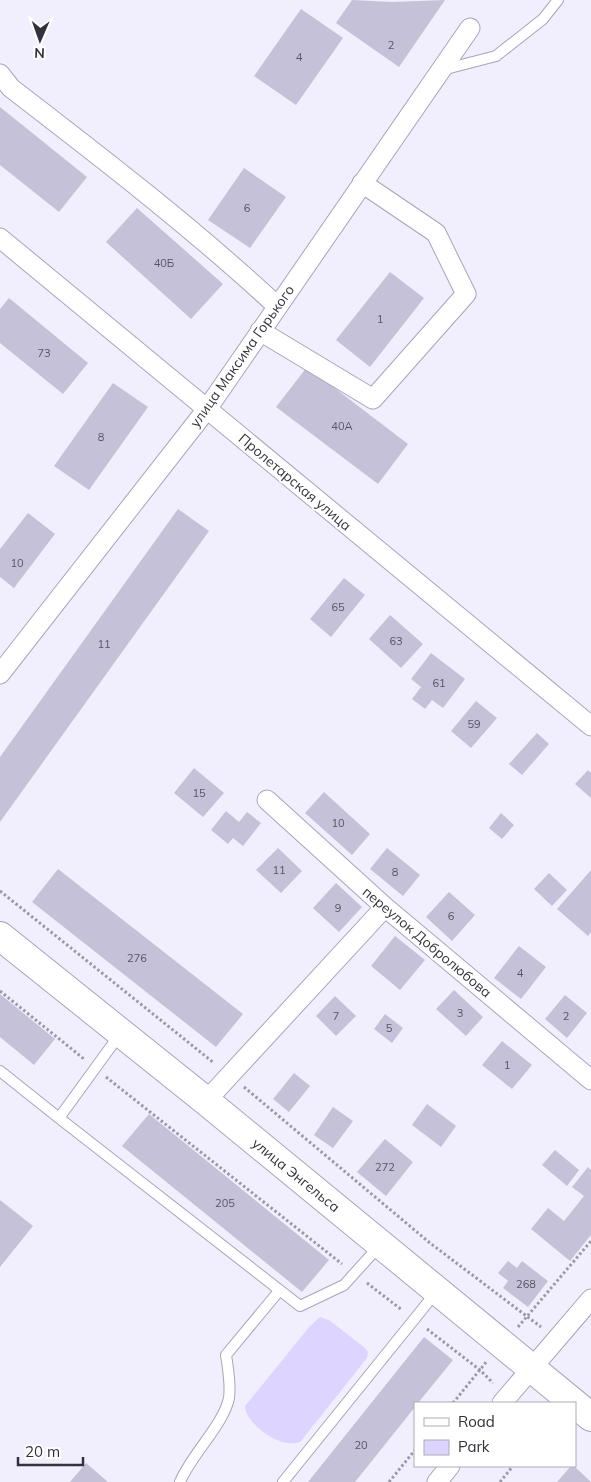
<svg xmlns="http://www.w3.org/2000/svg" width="591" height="1482" font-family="Mulish,sans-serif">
<rect width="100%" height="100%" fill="#f1effe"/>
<path fill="#ddd5ff" d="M320,1317L329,1320L365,1348L368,1352L367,1358L301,1441C284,1452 245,1424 245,1406L310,1326Z"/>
<path fill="#c5c1d9" d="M352,0L392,2L445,0L399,67L336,23Z
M301,9L343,38L296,105L254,76Z
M0,107L87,177L59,212L0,165Z
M244,168L286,197L250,248L208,220Z
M137,208L223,284L191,319L106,242Z
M390,272L424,298L370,367L336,340Z
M9,298L88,363L63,394L0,343V309Z
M307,367L408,444L378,484L276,407Z
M113,383L148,407L89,490L54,466Z
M178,509L209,531L0,822V757Z
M28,513L55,534L14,588L0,577V549Z
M344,578L365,595L331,637L310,619Z
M390,615L423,644L401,668L369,639Z
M431,653L465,679L443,708L432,700L425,709L412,699L421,687L411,679Z
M476,701L497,718L471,748L451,731Z
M537,733L549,744L522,775L509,764Z
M194,768L224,793L203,817L174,793Z
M588,770L591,773V798L575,784Z
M324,792L370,834L352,855L305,813Z
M226,811L239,822L247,812L261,823L243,846L233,838L228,844L211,830Z
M501,813L514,825L502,839L489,828Z
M278,848L302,871L281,893L256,870Z
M387,848L420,875L403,896L370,869Z
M58,869L243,1014L216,1047L32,902Z
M591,870V932L588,936L557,909Z
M549,873L567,890L552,906L534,889Z
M336,883L362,907L339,932L313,908Z
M449,892L475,915L452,941L426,917Z
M395,936L425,960L400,990L371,966Z
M519,946L546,967L521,999L494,978Z
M454,990L483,1017L466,1036L436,1009Z
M0,994L55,1039L34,1065L0,1037Z
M565,995L587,1013L567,1038L545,1019Z
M335,996L356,1016L336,1036L316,1016Z
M385,1014L403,1028L392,1043L374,1029Z
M502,1041L532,1065L512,1089L482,1065Z
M294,1073L310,1086L289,1112L273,1099Z
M427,1104L456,1126L441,1147L412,1125Z
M333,1107L353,1121L333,1148L314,1135Z
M149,1114L329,1260L302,1292L122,1146Z
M385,1139L413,1162L386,1196L357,1172Z
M555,1150L579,1170L567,1186L542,1165Z
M588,1167L591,1170V1235L570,1261L531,1229L548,1208L564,1221L584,1196L572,1187Z
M0,1200L33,1226L0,1267Z
M508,1261L517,1268L522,1261L548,1281L528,1307L503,1288L508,1281L498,1273Z
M424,1337L453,1360L418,1403H415V1407L355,1482H308Z
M86,1463L108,1482H70Z
M571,1466H574L591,1482H557Z"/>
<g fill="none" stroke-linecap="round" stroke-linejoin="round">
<defs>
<path id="service" d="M442,70L496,56L543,19L558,0
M120,1034L59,1118L300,1306L344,1285L380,1245
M0,1071L59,1118
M180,1482C191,1455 224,1424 229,1398C231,1384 228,1369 226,1355L279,1291
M283,1482L437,1291"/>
<path id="minor" d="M0,74L11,88C102,158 193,228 277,306
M0,238L591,726
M260,331L373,399L466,294L436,233L362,183
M0,674L207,409L470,28
M267,800L385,907L591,1080
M206,1101L385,907
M502,1403L591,1299
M437,1482L450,1466"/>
<path id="primary" d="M0,936L206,1101L591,1417"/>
</defs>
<use href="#service" stroke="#a8a4bb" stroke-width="12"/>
<use href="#minor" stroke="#a8a4bb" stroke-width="21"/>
<use href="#primary" stroke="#a8a4bb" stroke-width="30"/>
<path stroke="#9b99a5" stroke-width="3" stroke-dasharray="2.5 2.5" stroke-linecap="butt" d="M0,891L214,1063
M0,991L84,1059
M106,1077L342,1264
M244,1087L430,1243L541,1327
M367,1283L402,1310
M518,1327L591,1241
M427,1329L480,1370L493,1383
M453,1403L487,1361
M389,1482L415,1450
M500,1482L513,1466"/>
<use href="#service" stroke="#fff" stroke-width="10"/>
<use href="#minor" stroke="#fff" stroke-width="19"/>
<use href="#primary" stroke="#fff" stroke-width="28"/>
</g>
<g text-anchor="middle" stroke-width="4" stroke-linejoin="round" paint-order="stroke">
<g font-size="11" fill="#585562">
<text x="391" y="49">2</text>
<text x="299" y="61">4</text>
<text x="247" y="212">6</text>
<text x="164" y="267">40Б</text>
<text x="380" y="323">1</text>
<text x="44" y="357">73</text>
<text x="342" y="430">40А</text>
<text x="101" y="441">8</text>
<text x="17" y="567">10</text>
<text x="338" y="611">65</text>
<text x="396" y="645">63</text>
<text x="104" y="648">11</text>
<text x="439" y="687">61</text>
<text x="474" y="728">59</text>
<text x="199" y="797">15</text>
<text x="338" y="827">10</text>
<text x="279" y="874">11</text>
<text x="395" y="876">8</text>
<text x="338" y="912">9</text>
<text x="451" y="920">6</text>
<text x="137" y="962">276</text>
<text x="520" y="977">4</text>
<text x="460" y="1017">3</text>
<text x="336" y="1020">7</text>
<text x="566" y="1020">2</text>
<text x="389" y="1032">5</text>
<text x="507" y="1069">1</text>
<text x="385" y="1171">272</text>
<text x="225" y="1207">205</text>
<text x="526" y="1288">268</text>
<text x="361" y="1449">20</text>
</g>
<g font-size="14" fill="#33313b" stroke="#fff">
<text transform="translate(242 356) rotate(-55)" y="5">улица Максима Горького</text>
<text transform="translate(295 482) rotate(40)" y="5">Пролетарская улица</text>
<text transform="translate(427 942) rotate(40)" y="5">переулок Добролюбова</text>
<text transform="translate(296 1175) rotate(39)" y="5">улица Энгельса</text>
</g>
</g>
<rect x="414" y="1402" width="162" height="65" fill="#ffffff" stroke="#adadb1"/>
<rect x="424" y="1418" width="25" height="8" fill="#ffffff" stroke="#adadb1"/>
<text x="458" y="1427" font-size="15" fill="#33313b">Road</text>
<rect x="424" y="1440" width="25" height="15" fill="#ddd5ff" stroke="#adadb1"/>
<text x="458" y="1452" font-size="15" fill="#33313b">Park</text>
<g transform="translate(40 40) rotate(182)" stroke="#ffffff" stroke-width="4" paint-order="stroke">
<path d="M0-4L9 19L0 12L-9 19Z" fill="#33313b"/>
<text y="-8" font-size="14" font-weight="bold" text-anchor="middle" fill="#33313b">N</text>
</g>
<path d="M18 1457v8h65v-8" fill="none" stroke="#33313b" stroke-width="2.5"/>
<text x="25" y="1457" font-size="15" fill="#33313b" stroke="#ffffff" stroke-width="4" paint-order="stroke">20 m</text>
</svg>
